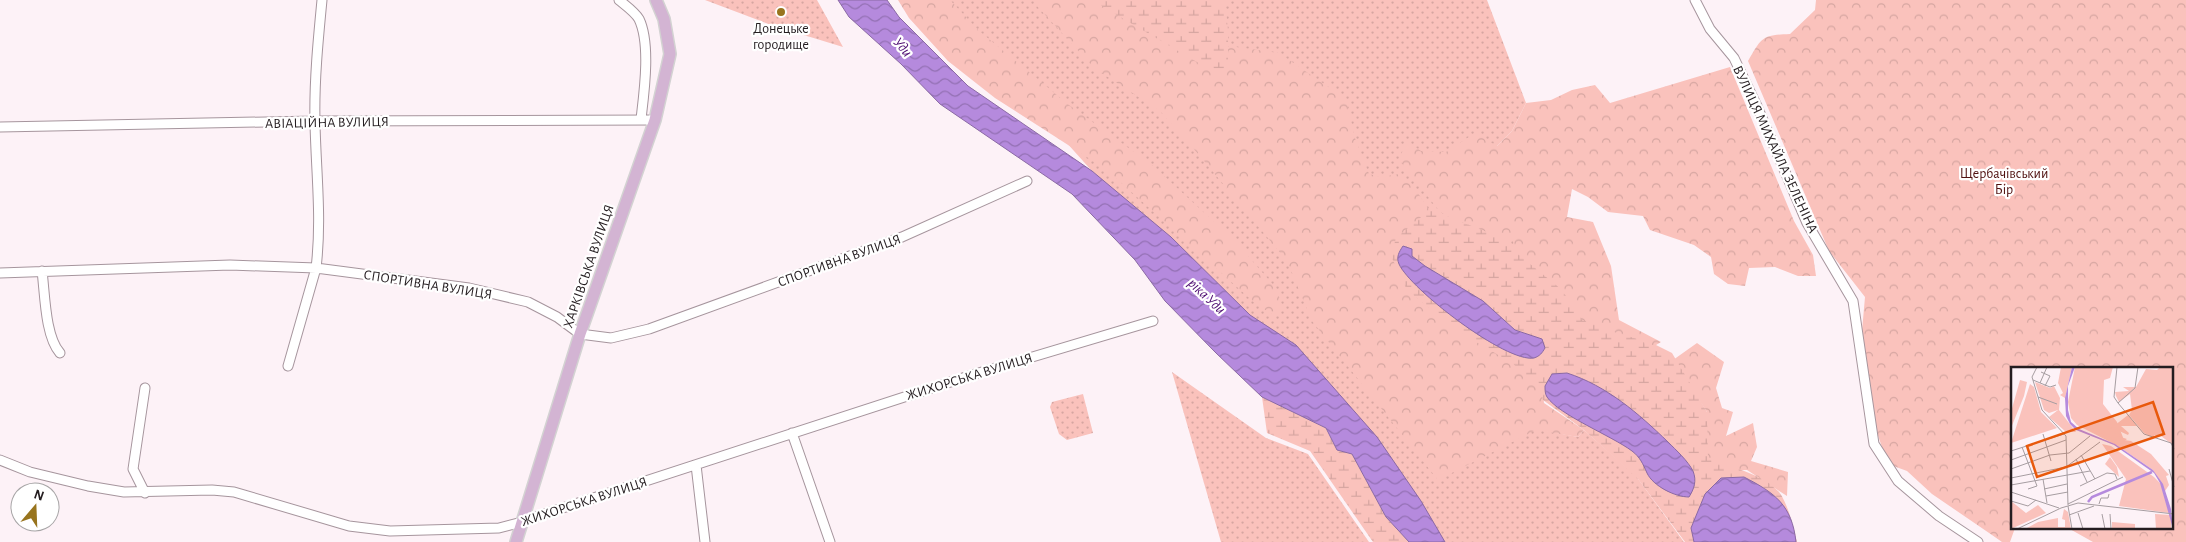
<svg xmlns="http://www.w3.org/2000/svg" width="2186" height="542" font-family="'Alegreya Sans',sans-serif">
<defs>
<pattern id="grass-dots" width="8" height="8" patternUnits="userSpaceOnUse" patternTransform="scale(1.25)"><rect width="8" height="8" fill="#fac2bc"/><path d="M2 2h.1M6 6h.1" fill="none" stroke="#d6a6a1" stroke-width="1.8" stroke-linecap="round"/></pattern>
<pattern id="forest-crowns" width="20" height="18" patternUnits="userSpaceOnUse" patternTransform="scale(1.25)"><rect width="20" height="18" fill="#fac2bc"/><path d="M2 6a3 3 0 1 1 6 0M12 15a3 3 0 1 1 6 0" fill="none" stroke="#d6a6a1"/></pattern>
<pattern id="wetland-marsh" width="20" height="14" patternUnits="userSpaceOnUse" patternTransform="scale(1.25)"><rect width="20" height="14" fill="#fac2bc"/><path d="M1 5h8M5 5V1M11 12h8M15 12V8" fill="none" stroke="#d6a6a1"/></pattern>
<pattern id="water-waves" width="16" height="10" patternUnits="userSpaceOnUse" patternTransform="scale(1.25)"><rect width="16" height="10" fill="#b58add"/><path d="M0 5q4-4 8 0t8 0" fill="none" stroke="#9370b3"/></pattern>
</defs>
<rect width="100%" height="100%" fill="#fdf2f7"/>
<path fill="url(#grass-dots)" d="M705,0H817L843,47L771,25Z
M938,0H1487L1526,103L1512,131L1497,146L1534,247L1545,386L1543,403L1536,429L1578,437L1584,430L1636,476L1684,542H1445L1241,306L1092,171Z
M1172,372L1266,438L1308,454L1369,542H1221Z
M1083,394L1093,433L1067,440L1059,434L1050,407L1052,402Z"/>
<path fill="url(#forest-crowns)" d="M898,0H950L978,30L1069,105L1152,165L1234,240L1276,288L1283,308L1274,315L1257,305L1107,170L995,98L948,61L909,18Z
M1036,0H1095L1100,5L1208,47H1236L1279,53L1346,99L1355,138L1369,174L1381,177L1399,174L1414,187L1431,213L1407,290L1456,330L1518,362L1541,383L1544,403L1584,430L1578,437L1536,430L1438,480L1312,321L1287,261L1200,156L1160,111L1094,68L1037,6Z
M1816,0H2186V542H2093L2068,528H2172V368H2012V528H2015L2010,542H2002L1992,535L1932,494L1907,471L1888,464L1876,430L1862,331L1865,297L1829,251L1748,61C1762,37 1762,35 1790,34L1815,10Z
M1730,67L1794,221L1813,255L1816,276H1798L1775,267L1749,268L1745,286L1728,284L1714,274L1711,257L1694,245L1650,230L1643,216L1608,212L1588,197L1572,189L1567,217L1593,222L1611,266L1619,320L1661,342L1625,364L1578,365L1516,262L1513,241L1485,239L1468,225L1440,212L1400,161L1405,140L1421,151L1446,152L1475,133L1497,146L1512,131L1526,103L1551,100L1572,90L1595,85L1610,103Z
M1697,343L1724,362L1716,388L1722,408L1733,412L1726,436L1753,423L1757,447L1751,461L1788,472L1787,496L1747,470H1720L1707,459V412L1673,360Z"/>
<path fill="url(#wetland-marsh)" d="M1095,0H1225L1228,30V69L1219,75L1100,5Z
M1432,208L1449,217L1507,240L1518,254L1562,290L1582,320L1614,332L1644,341L1645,345H1656L1672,353L1707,412L1708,459C1728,466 1763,474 1778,491C1787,500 1794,529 1797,542H1685L1638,479L1584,430L1543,400L1540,387L1512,363L1454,329L1407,290L1391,256L1396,238Z
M1262,397L1326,428L1337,450L1352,454L1386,517L1409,542H1373L1310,451L1267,433Z"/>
<path fill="url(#water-waves)" stroke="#8a69a4" d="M838,0H887L899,17L968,86L1092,171L1171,237L1250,315L1296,345L1377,437L1421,501L1445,542H1409L1386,517L1352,454L1337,450L1326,428L1262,397L1216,353L1165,301L1135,260L1072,194L940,104L901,64L849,17Z
M1403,246L1412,249V256L1425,266L1483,301L1515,330L1542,339L1545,348C1542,353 1540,356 1534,358C1506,363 1410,289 1399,264C1396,257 1399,252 1403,246Z
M1567,373C1607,386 1638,413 1668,442C1676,450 1688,461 1693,471C1697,481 1694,489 1689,497C1675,497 1653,486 1647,473C1643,464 1640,457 1632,451C1612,436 1559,415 1547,397C1545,394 1545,390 1545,386L1552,374Z
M1744,477C1775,493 1792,505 1796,542H1694L1691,528L1705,494L1721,478Z"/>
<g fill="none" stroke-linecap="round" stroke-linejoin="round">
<defs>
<path id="minor" d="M619,0C625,5 635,12 639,19C651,44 644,93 641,119
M1695,0L1710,29L1734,58L1756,104L1807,223L1853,301L1874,444L1898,481L1939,516L1978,542
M0,127L315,121L655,120
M42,271C45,294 45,336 60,353
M0,273L230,265L316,268L469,288L528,302L557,317L580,334L611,338L649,329L902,237L1027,181
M288,366L316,268C322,219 316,172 315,123C314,82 318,41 322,0
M145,388L133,469L145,493
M792,433L830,542
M0,460L30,472L88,486L124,492L212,490L234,492L349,526L390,531L499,528L522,522L535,517L972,375L1153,321
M696,465L705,542"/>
<path id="major" d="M516,542L580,334L655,120L670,54L664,19L656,0"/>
</defs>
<use href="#minor" stroke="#a6959d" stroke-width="11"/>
<use href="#major" stroke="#d3d2d2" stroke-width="14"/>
<use href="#minor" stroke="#fff" stroke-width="9"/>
<use href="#major" stroke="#d3b4d3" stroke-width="11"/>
</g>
<circle fill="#98741e" stroke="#fff" stroke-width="2" cx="781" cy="12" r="5"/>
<g text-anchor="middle" stroke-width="4.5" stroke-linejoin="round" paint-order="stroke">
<g font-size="14" fill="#241d20" stroke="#fff">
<text x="781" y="33">Донецьке<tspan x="781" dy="16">городище</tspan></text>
</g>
<g font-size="14" fill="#241d20" stroke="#fff">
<text transform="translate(327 122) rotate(-1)" y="5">АВІАЦІЙНА ВУЛИЦЯ</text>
<text transform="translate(1776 149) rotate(65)" y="5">ВУЛИЦЯ МИХАЙЛА ЗЕЛЕНІНА</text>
<text transform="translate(839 260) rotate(-20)" y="5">СПОРТИВНА ВУЛИЦЯ</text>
<text transform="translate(588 266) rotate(-71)" y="5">ХАРКІВСЬКА ВУЛИЦЯ</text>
<text transform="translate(428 284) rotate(9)" y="5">СПОРТИВНА ВУЛИЦЯ</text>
<text transform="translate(969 376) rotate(-17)" y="5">ЖИХОРСЬКА ВУЛИЦЯ</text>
<text transform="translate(584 501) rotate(-18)" y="5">ЖИХОРСЬКА ВУЛИЦЯ</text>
</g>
<g font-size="14" fill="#501110" stroke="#fff">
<text x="2004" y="178">Щербачівський<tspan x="2004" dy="16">Бір</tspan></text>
</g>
<g font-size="15" font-style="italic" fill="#48056d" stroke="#fff">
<text transform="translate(903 47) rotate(50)" y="5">Уди</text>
<text transform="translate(1207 296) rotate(43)" y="5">ріка Уди</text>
</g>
</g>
<g transform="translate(2011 367)">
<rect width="162" height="162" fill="#fdf2f7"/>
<path d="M50,0H61L54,31L49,28L52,26L47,16ZM64,0H102L99,11L93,13L92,37L106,55L113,73L120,74L140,87L158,108L155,109L158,118L154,124L142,103L107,79L66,58L60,51L57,35ZM24,15L39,21L43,19L49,31L48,43L65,65H55L38,50L47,43L38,46L33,43ZM19,17L23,20L30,45L46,61L0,76ZM91,77L100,79L143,110L150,117L158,146L108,139L115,112ZM101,155L124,157V162H101Z" fill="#fac2bc"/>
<path d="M149,0H162V78L150,69L143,68V71L133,66L118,48L121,43L119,27L108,35L105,29L104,25L118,24L112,20H125L135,2L146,3ZM9,13L16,15L13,29L0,61V45ZM117,48L126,59H110L118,66L117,68L106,63L103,68L116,72L108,78L75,57H91L99,62ZM0,134L15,146L27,138L35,146L0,162ZM53,142L57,145L60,162H14L27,155L47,151V160H54V153L51,152ZM144,147L160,148V162H145Z" fill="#fac2bc"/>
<path d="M78,37L83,44L88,59L71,52L78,51Z" fill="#fac2bc"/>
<path d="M99,90L106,100L108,110L94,97Z" fill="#fac2bc"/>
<path d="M61,0H64L57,19V43L60,55L68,62L104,77L142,103L152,117L160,142L162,162L149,116L143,106L103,78L65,63L59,57L55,49L54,31Z" fill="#b58add"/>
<path fill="none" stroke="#b58add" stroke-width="2.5" d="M77,135L81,130L141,105"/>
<path fill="none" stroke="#a69da1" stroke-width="1" d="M26,0L21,10L31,43L55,69L57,138M106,0L103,30L107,36L133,67L160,76L163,82M30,5L39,9L34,19M22,13L39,20L45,18M29,16L36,0M27,30L46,37M107,36L124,21L127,0M32,67L40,94M11,80L26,119L17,122M0,84L53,67M70,88L84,112M65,92L76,115M0,93L55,73M0,102L39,88L58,86L79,69M158,102L163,120M0,111L55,100L89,75M32,112L36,136M0,118L79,104M69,119L96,106L104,107L106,112M33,122L56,117M0,125L48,141M35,129L57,125M0,134L17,139L25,133M57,137L112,110M88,137L90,131H97L98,127M57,139L61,162M67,146L72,162M91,147L94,162M99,147L100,162M58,148L83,139M6,162L50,141L67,136L163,147"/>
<path fill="#e8590c" fill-opacity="0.15" stroke="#e8590c" stroke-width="2.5" d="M142,35L153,67L26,110L16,79Z"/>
<rect width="162" height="162" fill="none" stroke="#241d20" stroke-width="2.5"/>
</g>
<g transform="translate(35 507) rotate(19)"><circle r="24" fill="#ffffff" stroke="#a7a5a6"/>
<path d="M0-4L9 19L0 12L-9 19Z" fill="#98741e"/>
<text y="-8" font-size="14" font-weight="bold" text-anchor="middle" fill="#241d20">N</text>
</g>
</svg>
